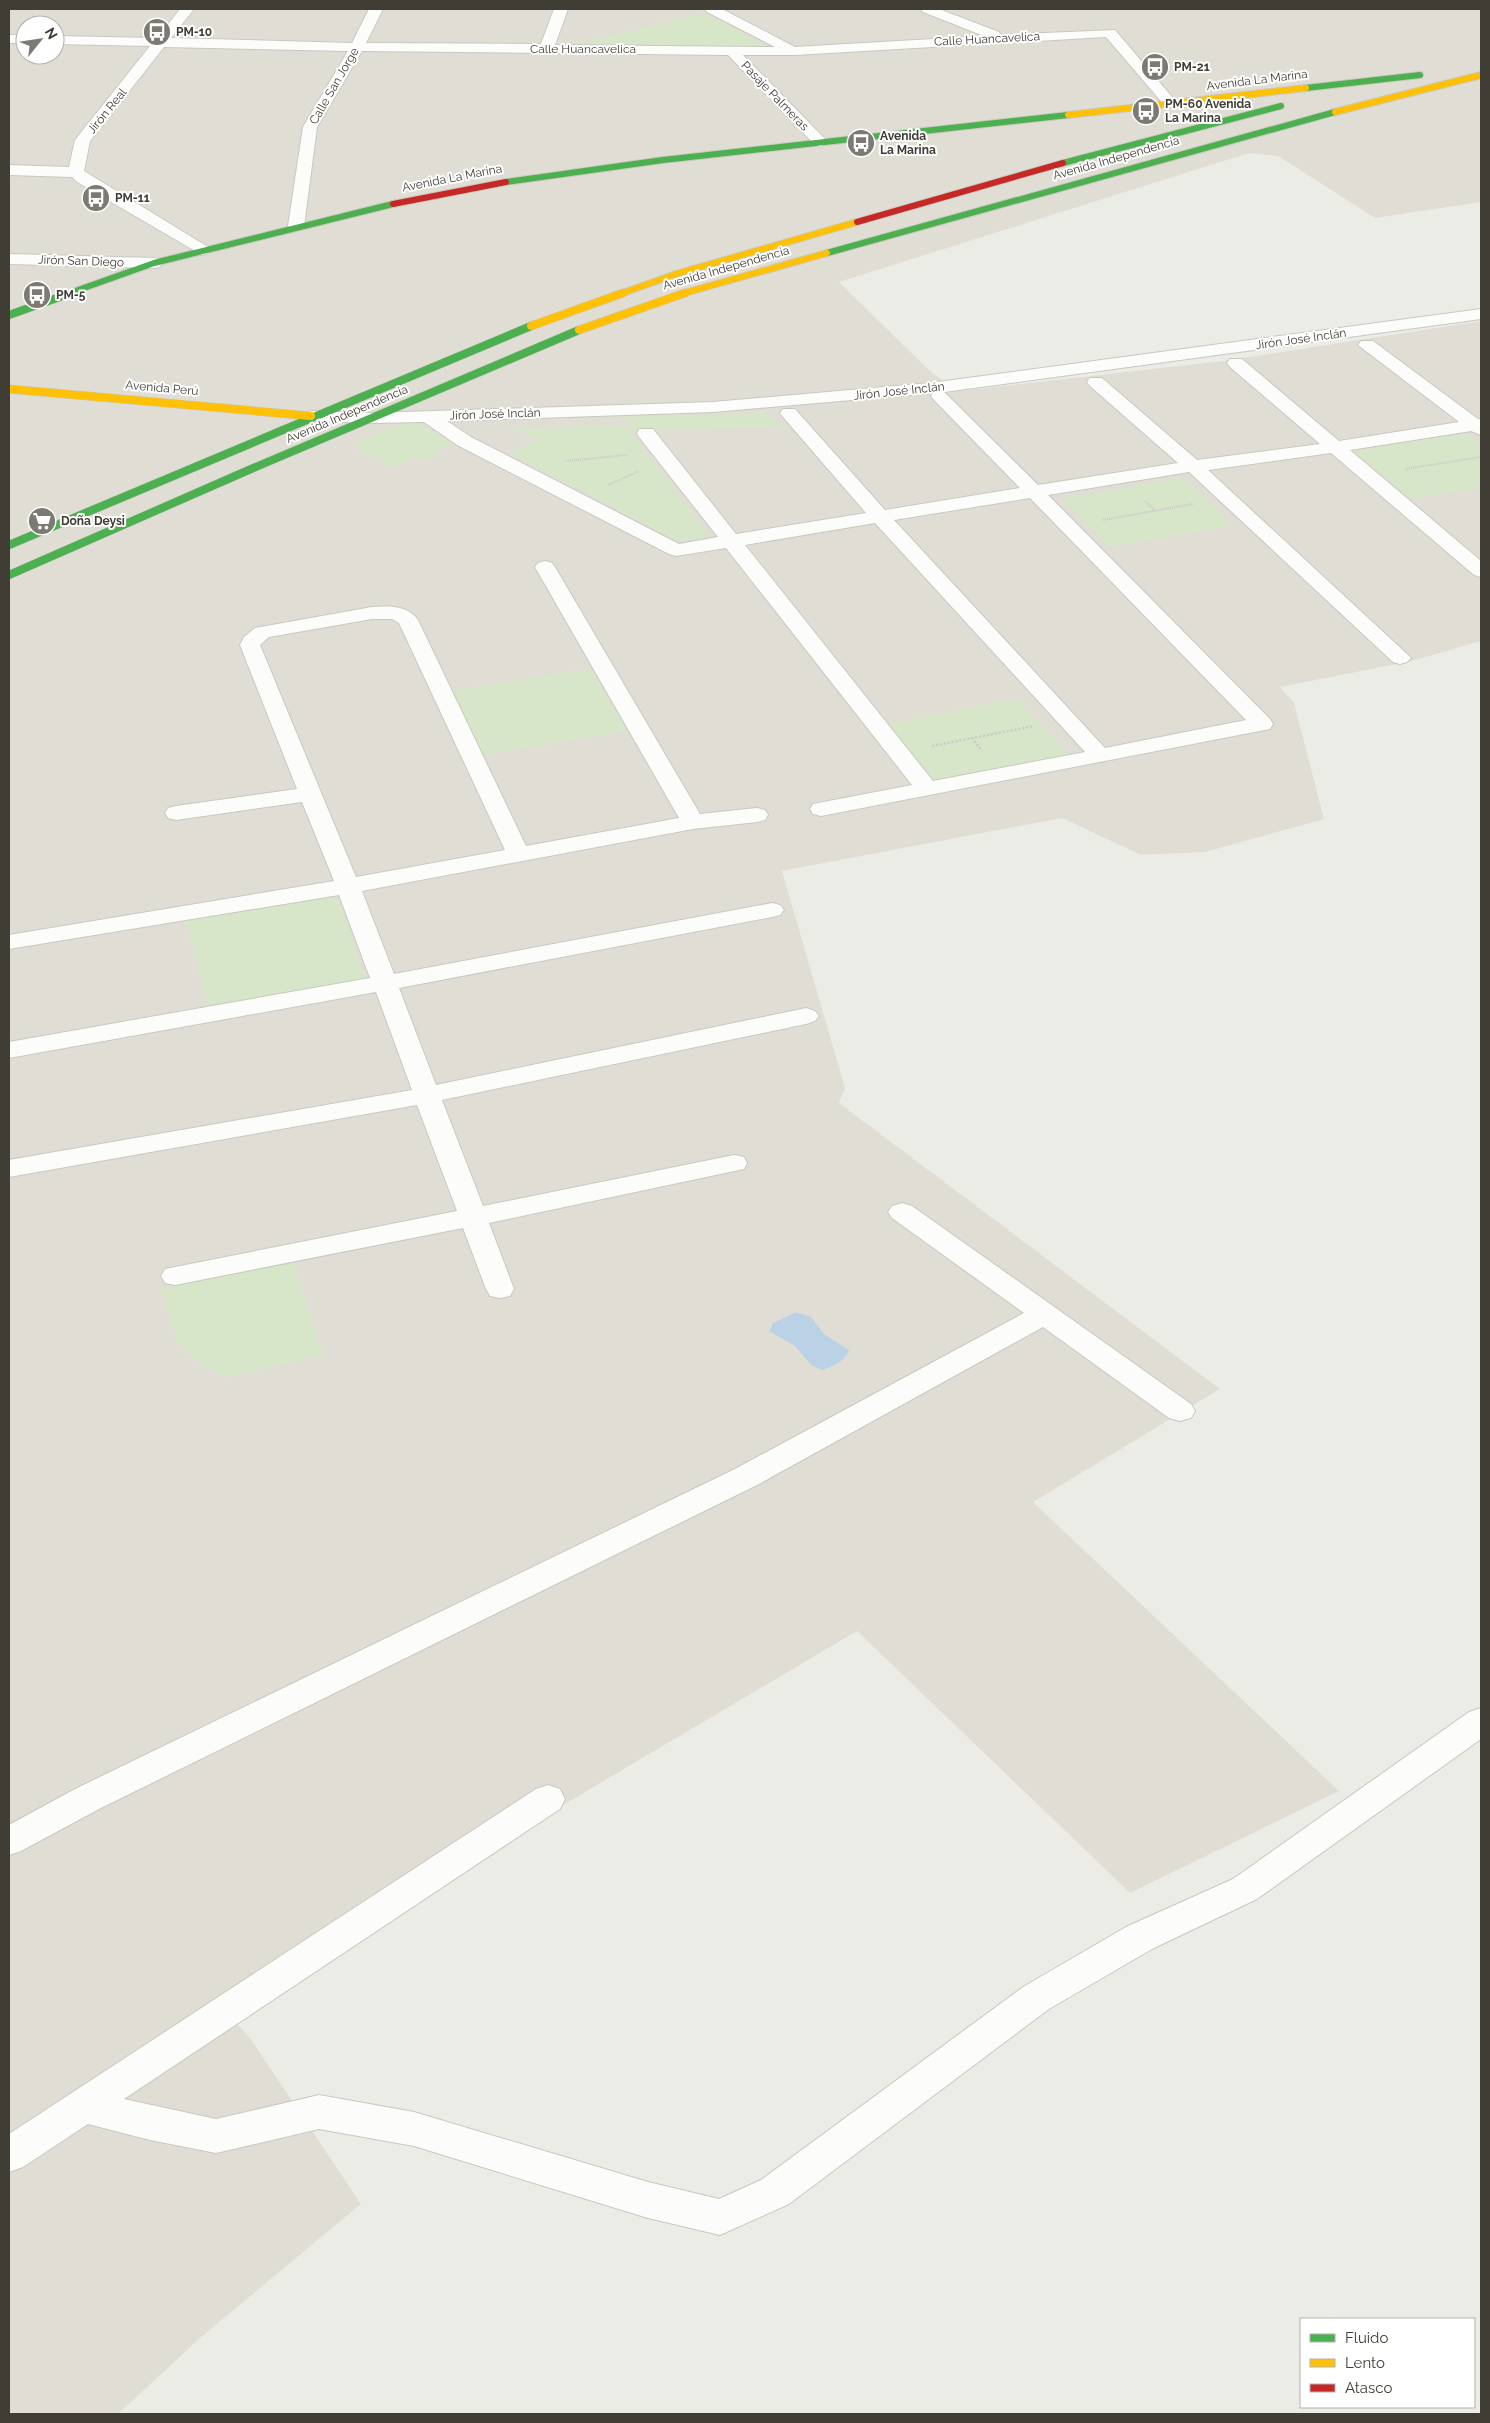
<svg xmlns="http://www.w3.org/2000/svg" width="1490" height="2423" font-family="Raleway,sans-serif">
<rect width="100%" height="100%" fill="#ecece7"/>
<path fill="#e0ded4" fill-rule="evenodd" d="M9,9H1481V202L1375,218L1278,156L1249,153L839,282L933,374L959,391L1223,361L1481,321V641L1412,661L1280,687L1294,703L1324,819L1205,852L1141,855L1062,818L782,871L845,1088L839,1103L1220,1389L1033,1502L1339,1791L1130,1893L857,1631L222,2007L250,2038L361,2204L200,2338L118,2414H9ZM25,25H55V55H25Z"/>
<path fill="#d7e5c9" d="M704,13L771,48L570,46Z
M768,412L781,427L633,431L625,417Z
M414,420L455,442L428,459L415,457L393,468L352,445L401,423Z
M625,425L710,536L679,542L511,454L537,440L515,428Z
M1464,434L1481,447V487L1406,499L1351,451Z
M1183,478L1233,525L1110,547L1061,499Z
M591,669L627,731L482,755L450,691Z
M1017,698L1068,754L929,782L889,724Z
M337,893L366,979L208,1007L185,919Z
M294,1261L323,1355L226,1377L198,1363L177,1343L161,1289Z"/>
<path fill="#bbd1e6" d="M796,1312L811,1317L824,1334L849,1350C845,1362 832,1366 822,1370L811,1365L795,1346L769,1331L773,1323Z"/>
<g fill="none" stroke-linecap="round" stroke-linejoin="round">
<defs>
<path id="street" d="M180,9H194L171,38L352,43L369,9H383L366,43L541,44L554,9H568L555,45L775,47L707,12L705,9H722L795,47L984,36L923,12L921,9H939L999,32L1001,35L1115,30L1178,104L1176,107H1166L1106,37L795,55H743L825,139L828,142L820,147L815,145L728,55L362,51L317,127L304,226L296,231L288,226L303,127L348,51L164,47L90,141L84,171L208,247L210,250L208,253L202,255L77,182L72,177L9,175V165L69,167L75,140L150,46L55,44V36L157,38Z
M9,35H25V43H9Z
M9,254L154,258L160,259L162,263L160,267L154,268L9,264Z
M1481,309V319L944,392L1038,485L1178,463L1090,386L1087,382L1090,378H1102L1197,460L1320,444L1230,367L1227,363L1230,359H1242L1339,441L1459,422L1358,345L1361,341H1373L1478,419H1481V435L1471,431L1350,450L1481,561V577L1474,575L1331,453L1208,470L1407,654L1411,658L1407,662L1400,664L1393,662L1189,472L1048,495L1270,719L1273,724L1270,729L821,816L813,814L810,809L813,804L912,785L726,548L676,556L669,554L457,445L424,422L373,423L313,421L307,420L304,416L307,412L313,411L373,413L713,402L930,383ZM933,393L931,396L934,400L1020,488L885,510L795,409H783L780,413L783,417L866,513L736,534L653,429H639L637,433L639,437L718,537L679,544L471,437L447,421L713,412ZM1030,498L1246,720L1105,748L894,520ZM875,523L1085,752L933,781L745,545Z
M545,561L552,563L555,567L700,814L757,808L765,810L768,815L765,820L757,822L693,829L362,891L394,974L772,903L780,905L784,910L780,915L772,917L399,988L436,1085L806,1008L815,1011L819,1016L815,1021L806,1024L442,1100L483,1206L734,1155L744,1157L747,1163L744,1169L489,1223L514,1289L510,1296L500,1298L490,1296L486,1289L463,1228L175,1285L165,1283L161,1276L165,1269L175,1267L457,1211L417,1105L9,1177V1160L412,1090L376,992L9,1058V1042L370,978L339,895L9,949V935L334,881L302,802L176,820L168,818L165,813L168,808L176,806L297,789L240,645L244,637L255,628L372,607C388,606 408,605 418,620L526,846L679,818L535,567L538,563ZM372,619H392L399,623L505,850L356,877L260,645L269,637Z
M902,1203L912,1206L1191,1404L1195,1411L1191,1418L1180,1421L1169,1418L1043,1327L757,1485L99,1809L21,1851L9,1855V1825L75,1789L735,1469L1024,1313L892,1218L888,1212L892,1206Z
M1481,1708V1739L1257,1899L1152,1949L1049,2009L789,2204L720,2235L648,2218L414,2146L319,2129L216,2153L150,2140L88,2124L23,2167L9,2172V2134L536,1789L548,1785L560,1789L565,1799L560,1809L124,2099L216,2119L319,2095L414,2112L648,2182L719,2199L761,2180L1023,1987L1126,1927L1233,1879L1469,1712Z"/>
<path id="fast-far1" d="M1306,88L1420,75
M1063,163L1281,106
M506,182L663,160L1068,115
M827,253L1335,112
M67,294L154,263L393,204"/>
<path id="fast" d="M9,315L71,293
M9,545L531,326
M9,575L251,469L579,330"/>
<path id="slow-far1" d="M1335,112L1481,75
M1068,115L1306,88
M620,294L676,274L857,222
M681,294L827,253"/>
<path id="slow" d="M531,326L623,293
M579,330L685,293
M9,389L311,416"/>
<path id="jam" d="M393,204L506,182
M857,222L1063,163"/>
</defs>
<use href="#street" stroke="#c8c8c3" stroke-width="2"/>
<use href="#fast-far1" stroke="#cac9be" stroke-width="8"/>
<use href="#fast" stroke="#cac9be" stroke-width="9"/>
<use href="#slow-far1" stroke="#cac9be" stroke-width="8"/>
<use href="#slow" stroke="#cac9be" stroke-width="9"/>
<use href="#jam" stroke="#cac9be" stroke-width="8"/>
<path stroke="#cbcac6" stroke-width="2" stroke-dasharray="1 1" stroke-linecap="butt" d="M566,461L627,455
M1405,469L1481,457
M608,485L639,471
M1145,501L1155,511
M1103,520L1193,504"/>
<path stroke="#cbcac6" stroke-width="2.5" stroke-dasharray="2 2" stroke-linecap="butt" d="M972,738L982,751
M932,746L1034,726"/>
<use href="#street" fill="#fcfcfb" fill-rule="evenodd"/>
<use href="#fast-far1" stroke="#4caf50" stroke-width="6"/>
<use href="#fast" stroke="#4caf50" stroke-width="8"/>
<use href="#slow-far1" stroke="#ffc107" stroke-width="6"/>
<use href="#slow" stroke="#ffc107" stroke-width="8"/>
<use href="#jam" stroke="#c62828" stroke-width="6"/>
</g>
<defs>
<symbol id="bus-disc" viewBox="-11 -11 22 22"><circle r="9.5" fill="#7c7a73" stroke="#fff"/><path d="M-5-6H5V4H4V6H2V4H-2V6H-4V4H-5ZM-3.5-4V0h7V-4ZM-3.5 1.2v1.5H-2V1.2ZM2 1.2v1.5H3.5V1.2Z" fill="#fff"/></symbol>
<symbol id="supermarket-disc" viewBox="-11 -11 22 22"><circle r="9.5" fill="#7c7a73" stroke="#fff"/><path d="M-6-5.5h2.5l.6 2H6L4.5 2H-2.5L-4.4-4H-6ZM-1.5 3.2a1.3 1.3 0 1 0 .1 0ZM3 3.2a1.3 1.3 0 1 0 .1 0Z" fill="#fff"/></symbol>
</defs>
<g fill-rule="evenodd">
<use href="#bus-disc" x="141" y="16" width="32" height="32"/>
<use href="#bus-disc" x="1139" y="51" width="32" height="32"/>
<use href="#bus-disc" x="1130" y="95" width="32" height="32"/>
<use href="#bus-disc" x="845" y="127" width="32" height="32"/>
<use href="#bus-disc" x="80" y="182" width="32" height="32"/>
<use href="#bus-disc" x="21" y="279" width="32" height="32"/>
<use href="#supermarket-disc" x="26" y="505" width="32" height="32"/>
</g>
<g text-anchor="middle" stroke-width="4" stroke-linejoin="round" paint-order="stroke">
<g font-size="12" font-weight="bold" fill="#403d34" stroke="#fff" text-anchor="start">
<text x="176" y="36">PM-10</text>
<text x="1174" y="71">PM-21</text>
<text x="1165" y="108">PM-60 Avenida<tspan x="1165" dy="14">La Marina</tspan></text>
<text x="880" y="140">Avenida<tspan x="880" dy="14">La Marina</tspan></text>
<text x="115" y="202">PM-11</text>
<text x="56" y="299">PM-5</text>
<text x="61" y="525">Doña Deysi</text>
</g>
<g font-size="12" fill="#403d34" stroke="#fff">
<text transform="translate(987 39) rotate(-3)" y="4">Calle Huancavelica</text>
<text x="583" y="53">Calle Huancavelica</text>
<text transform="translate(1257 80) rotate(-7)" y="4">Avenida La Marina</text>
<text transform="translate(334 86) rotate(-60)" y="4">Calle San Jorge</text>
<text transform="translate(775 96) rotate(46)" y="4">Pasaje Palmeras</text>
<text transform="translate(107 111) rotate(-51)" y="4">Jirón Real</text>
<text transform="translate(1116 158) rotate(-16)" y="4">Avenida Independencia</text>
<text transform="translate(452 178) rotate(-11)" y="4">Avenida La Marina</text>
<text transform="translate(81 261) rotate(2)" y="4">Jirón San Diego</text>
<text transform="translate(726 268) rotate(-16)" y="4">Avenida Independencia</text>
<text transform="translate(1301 339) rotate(-8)" y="4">Jirón José Inclán</text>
<text transform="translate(162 388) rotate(5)" y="4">Avenida Perú</text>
<text transform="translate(899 391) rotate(-6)" y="4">Jirón José Inclán</text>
<text transform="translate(347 414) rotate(-23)" y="4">Avenida Independencia</text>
<text transform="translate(495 414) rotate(-2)" y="4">Jirón José Inclán</text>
</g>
</g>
<rect width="1490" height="2423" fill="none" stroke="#403d34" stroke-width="20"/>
<rect x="1300" y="2318" width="175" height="90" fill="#ffffff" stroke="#b3b1ae"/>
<rect x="1310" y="2334" width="25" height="8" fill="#4caf50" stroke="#b3b1ae"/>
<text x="1345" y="2343" font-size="15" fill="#403d34">Fluido</text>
<rect x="1310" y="2359" width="25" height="8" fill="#ffc107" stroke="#b3b1ae"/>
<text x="1345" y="2368" font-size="15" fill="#403d34">Lento</text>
<rect x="1310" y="2384" width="25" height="8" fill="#c62828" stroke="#b3b1ae"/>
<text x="1345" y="2393" font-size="15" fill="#403d34">Atasco</text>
<g transform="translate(40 40) rotate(60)"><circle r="24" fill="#ffffff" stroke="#b3b1ae"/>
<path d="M0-4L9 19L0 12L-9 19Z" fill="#7c7a73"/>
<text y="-8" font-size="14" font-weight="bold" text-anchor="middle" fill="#403d34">N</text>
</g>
</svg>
